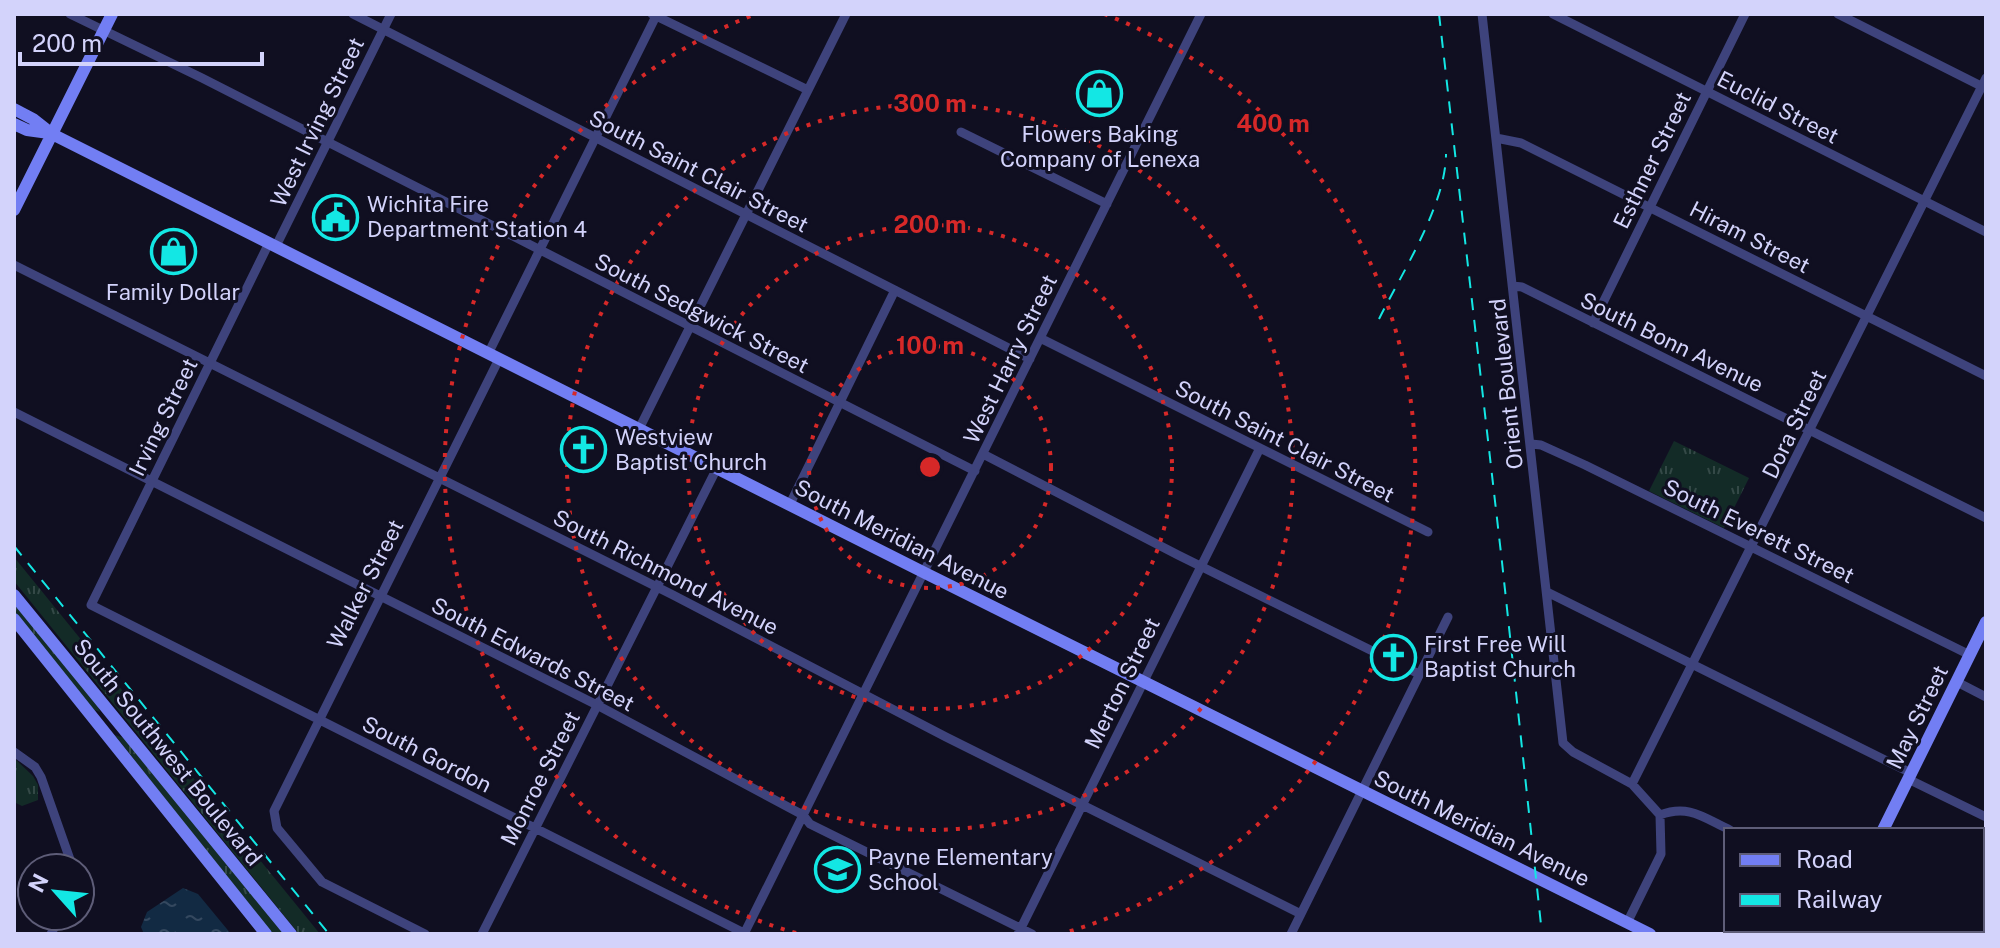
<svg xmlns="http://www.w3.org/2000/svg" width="2000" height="948" font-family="'Public Sans',sans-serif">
<defs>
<pattern id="grass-tufts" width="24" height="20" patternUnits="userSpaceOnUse" patternTransform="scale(2)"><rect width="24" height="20" fill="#132b27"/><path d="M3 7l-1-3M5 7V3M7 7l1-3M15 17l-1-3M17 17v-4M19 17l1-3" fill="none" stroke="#344947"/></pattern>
<pattern id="water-ripples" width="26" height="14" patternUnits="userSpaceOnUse" patternTransform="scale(2)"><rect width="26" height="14" fill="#122a43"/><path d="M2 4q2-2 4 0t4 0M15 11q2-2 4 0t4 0" fill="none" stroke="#34485f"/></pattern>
</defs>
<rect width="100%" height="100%" fill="#100f21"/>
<path fill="url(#grass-tufts)" d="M1674,441L1749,478L1724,528L1649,491Z
M14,557L320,934H299L14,581Z
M14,602L97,704L100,712L92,709L14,613Z
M115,735L124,738L284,934H271Z
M14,758L33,776L38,785V800L22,806L14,802Z"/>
<path fill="url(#water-ripples)" d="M183,888L198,894L231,934H144L141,927L147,912Z"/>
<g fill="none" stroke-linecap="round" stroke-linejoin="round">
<path stroke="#3e437c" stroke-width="9" d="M70,14L202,78L975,471
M353,14L1030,359
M652,14L808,90
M1482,14L1563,743L1573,752L1632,784L1660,815L1661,854L1627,923
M1553,14L1986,232
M1838,14L1985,88
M961,132L1107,204
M1496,138L1521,143L1986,376
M269,243L91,605L744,933
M276,246L391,14
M14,265L673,595L946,737L1301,914
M1513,286L1522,287L1986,518
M1593,323L1745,14
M1040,338L1428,532
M488,354L657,14
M14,412L597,705L803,815L810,824L1032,934
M639,429L846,14
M1531,444L1541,445L1585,465L1970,655
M983,454L1178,555L1419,674
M790,504L895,290
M1547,592L1911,773
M1957,682L1986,697
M14,752L35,767L41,777L73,868
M1908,779L1986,817
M1632,784L1986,78
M1660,815C1689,804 1704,818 1730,830
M51,934L60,916
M425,934L322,882L277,828L274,811L499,359
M482,934L717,468
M744,934L1201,14
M1018,934L1260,448
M1291,934L1448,617"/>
<path stroke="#727ef3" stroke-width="12" d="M14,109L33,119L52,134L925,573L1650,934
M14,124L27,130L49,133
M14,210L112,14
M14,595L291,934
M14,619L266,934
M1883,830L1986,622
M1832,934L1834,930"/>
<path stroke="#13e7e4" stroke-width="2" stroke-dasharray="12 10" stroke-linecap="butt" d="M1439,14L1502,562L1542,934
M1379,319C1402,273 1446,204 1446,154
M14,546L329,934"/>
</g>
<g fill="none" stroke="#d62828" stroke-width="4" stroke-dasharray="4 8">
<circle cx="930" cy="467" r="121"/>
<circle cx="930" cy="467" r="242"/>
<circle cx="930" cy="467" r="363"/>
<path d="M796 933A485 485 0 0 1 756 14M1104 14A485 485 0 0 1 1064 933"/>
</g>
<defs>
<symbol id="shop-ring" viewBox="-11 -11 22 22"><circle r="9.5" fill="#100f21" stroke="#13e7e4" stroke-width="1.5"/><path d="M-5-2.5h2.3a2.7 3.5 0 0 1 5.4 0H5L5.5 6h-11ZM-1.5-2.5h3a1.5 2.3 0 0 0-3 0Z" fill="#13e7e4"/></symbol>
<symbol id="civic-ring" viewBox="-11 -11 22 22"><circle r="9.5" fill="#100f21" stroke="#13e7e4" stroke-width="1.5"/><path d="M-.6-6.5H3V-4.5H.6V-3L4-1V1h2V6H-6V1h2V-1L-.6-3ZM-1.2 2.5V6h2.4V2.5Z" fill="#13e7e4"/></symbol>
<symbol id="church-ring" viewBox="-11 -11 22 22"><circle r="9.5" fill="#100f21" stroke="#13e7e4" stroke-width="1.5"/><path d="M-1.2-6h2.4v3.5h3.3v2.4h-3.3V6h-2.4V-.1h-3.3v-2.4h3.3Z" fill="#13e7e4"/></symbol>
<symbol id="school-ring" viewBox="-11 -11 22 22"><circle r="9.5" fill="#100f21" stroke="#13e7e4" stroke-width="1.5"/><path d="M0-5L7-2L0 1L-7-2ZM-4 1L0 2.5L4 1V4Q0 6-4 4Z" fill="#13e7e4"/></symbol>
</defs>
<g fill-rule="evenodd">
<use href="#shop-ring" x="1074" y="68" width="51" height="51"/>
<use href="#civic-ring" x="310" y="192" width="51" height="51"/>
<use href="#shop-ring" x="148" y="226" width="51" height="51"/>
<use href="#church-ring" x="558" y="424" width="51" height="51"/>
<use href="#church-ring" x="1368" y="632" width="51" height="51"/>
<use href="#school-ring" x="812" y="844" width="51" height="51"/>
</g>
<g text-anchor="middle" stroke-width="6" stroke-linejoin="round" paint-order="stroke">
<g font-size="22" fill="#d3d3fb" stroke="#100f21">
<text transform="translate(1778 107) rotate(27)" y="8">Euclid Street</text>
<text transform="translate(317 122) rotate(-64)" y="8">West Irving Street</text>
<text transform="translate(1652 160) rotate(-64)" y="8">Esthner Street</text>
<text transform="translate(699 171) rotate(27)" y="8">South Saint Clair Street</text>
<text transform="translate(1750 237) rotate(27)" y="8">Hiram Street</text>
<text transform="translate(702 313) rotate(27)" y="8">South Sedgwick Street</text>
<text transform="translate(1672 342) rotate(26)" y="8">South Bonn Avenue</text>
<text transform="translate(1010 359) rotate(-64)" y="8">West Harry Street</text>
<text transform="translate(1506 384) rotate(-96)" y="8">Orient Boulevard</text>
<text transform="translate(163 417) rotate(-64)" y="8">Irving Street</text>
<text transform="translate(1794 424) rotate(-64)" y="8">Dora Street</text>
<text transform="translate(1285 441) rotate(27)" y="8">South Saint Clair Street</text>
<text transform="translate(1759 531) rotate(26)" y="8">South Everett Street</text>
<text transform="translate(902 539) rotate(27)" y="8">South Meridian Avenue</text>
<text transform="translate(666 572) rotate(27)" y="8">South Richmond Avenue</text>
<text transform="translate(365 584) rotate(-63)" y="8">Walker Street</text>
<text transform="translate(533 654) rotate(27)" y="8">South Edwards Street</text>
<text transform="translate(1122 683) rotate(-64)" y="8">Merton Street</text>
<text transform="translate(1917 717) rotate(-64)" y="8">May Street</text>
<text transform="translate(168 752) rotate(51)" y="8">South Southwest Boulevard</text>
<text transform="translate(427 754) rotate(27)" y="8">South Gordon</text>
<text transform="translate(540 778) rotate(-63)" y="8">Monroe Street</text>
<text transform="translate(1482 828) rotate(26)" y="8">South Meridian Avenue</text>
</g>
<g font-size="22" fill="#d3d3fb" stroke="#100f21" text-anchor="start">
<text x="1100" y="142" text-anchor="middle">Flowers Baking<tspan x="1100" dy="25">Company of Lenexa</tspan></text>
<text x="367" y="212">Wichita Fire<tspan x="367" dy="25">Department Station 4</tspan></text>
<text x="173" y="300" text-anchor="middle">Family Dollar</text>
<text x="615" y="445">Westview<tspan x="615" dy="25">Baptist Church</tspan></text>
<text x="1424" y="652">First Free Will<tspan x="1424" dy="25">Baptist Church</tspan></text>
<text x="868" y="865">Payne Elementary<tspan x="868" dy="25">School</tspan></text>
</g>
</g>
<circle cx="930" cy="467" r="12" fill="#d62828" stroke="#100f21" stroke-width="4"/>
<g font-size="24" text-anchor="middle" font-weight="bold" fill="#d62828" stroke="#100f21" stroke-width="6" stroke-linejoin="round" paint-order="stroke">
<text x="930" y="112">300 m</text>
<text x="1273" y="132">400 m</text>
<text x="930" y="233">200 m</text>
<text x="930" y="354">100 m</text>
</g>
<rect width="2000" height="948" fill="none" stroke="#d3d3fb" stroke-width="32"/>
<rect x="1724" y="828" width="260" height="104" fill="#100f21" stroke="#5e5d78" stroke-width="2"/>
<rect x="1740" y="854" width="40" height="12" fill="#727ef3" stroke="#5e5d78" stroke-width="2"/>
<text x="1796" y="868" font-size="24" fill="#d3d3fb">Road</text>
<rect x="1740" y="894" width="40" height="12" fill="#13e7e4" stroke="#5e5d78" stroke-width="2"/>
<text x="1796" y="908" font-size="24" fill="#d3d3fb">Railway</text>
<g transform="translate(56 892) rotate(297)"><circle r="38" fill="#100f21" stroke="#5e5d78" stroke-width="2"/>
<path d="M0-6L14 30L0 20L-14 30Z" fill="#13e7e4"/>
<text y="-12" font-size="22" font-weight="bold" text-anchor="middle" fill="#d3d3fb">N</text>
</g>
<path d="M20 52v12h242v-12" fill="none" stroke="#d3d3fb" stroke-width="4"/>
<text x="32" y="52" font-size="24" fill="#d3d3fb" stroke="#100f21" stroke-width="6" paint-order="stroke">200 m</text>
</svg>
